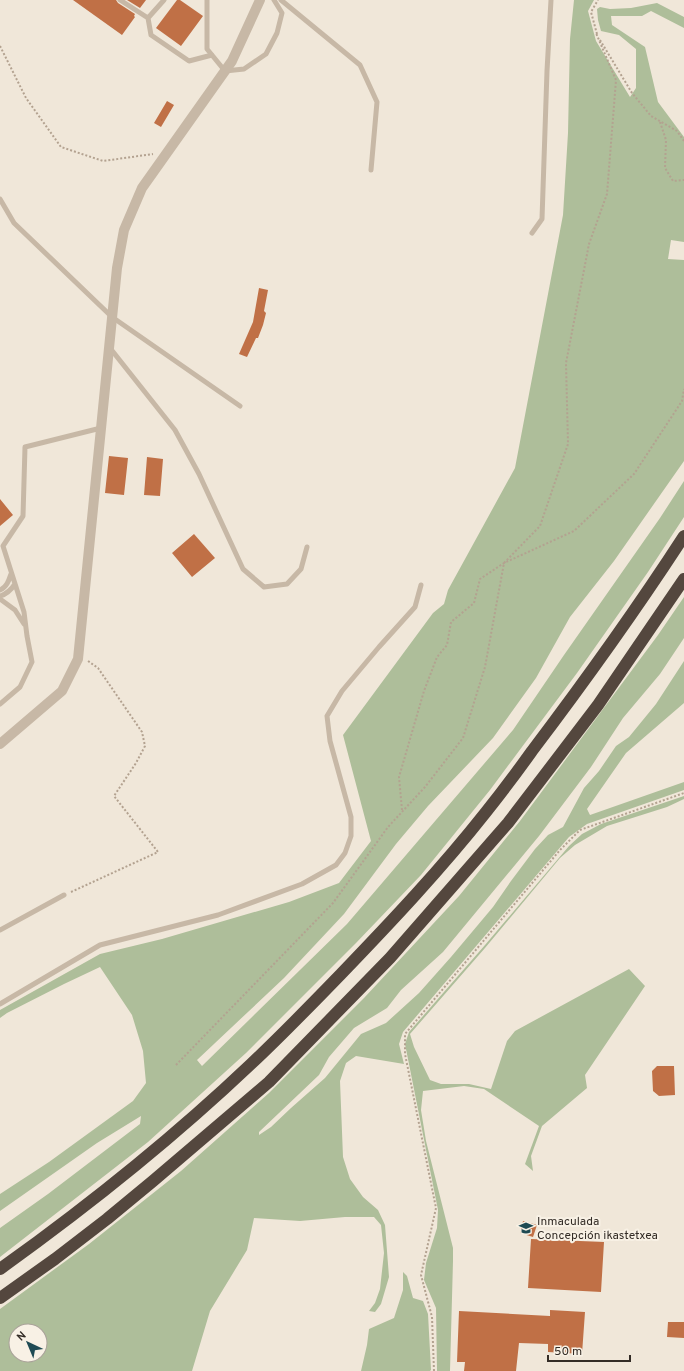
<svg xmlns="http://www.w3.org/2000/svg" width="684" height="1371" font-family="Overpass,sans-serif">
<rect width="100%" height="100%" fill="#f0e7d9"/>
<path fill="#aebe9a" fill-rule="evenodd" d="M574,0H594L588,11L596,41L630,97L636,88V49L619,35L601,31L598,20L597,9L600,7L610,9L631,8L657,3L684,17V28L651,11L642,16H611L612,25L645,47L658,102L684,137V242L671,240L668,259L684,260V461L614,561L570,617L536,678L493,738L428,806L396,844L344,914L284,978L197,1060L202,1066L347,924L513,730L564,655L660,518L684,481V517L648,572L577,673L490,790L421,875L356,943L246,1053L148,1142L0,1257V1228L48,1194L140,1124L141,1116L97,1143L0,1211V1194L49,1162L133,1101L146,1083L143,1051L132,1015L100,967L64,984L7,1013L0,1018V1010L100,954L162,939L289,902L339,883L371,841L343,735L433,613L444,604L448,590L515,468L563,215L568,133L570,39Z
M684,597V638L660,674L623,718L591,767L539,836L443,952L401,990L387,1008L354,1028L329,1057L319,1075L259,1132V1135L271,1127L291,1108L325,1078L361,1034L386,1023L419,993L451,957L493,907L511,881L535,849L548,835L563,827L584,788L599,771L616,746L629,737L656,704L684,661V703L626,753L587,809L590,815L684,782V790L587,824L569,837L403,1032L399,1044L404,1064L356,1056L346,1063L340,1081L343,1157L350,1179L363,1197L378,1210L385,1225L389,1277L381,1304L375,1312L369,1311L375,1303L380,1289L384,1253L381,1225L374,1217H345L300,1221L254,1218L247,1250L210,1311L192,1371H0V1309L89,1244L181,1171L269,1093L364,998L459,896L520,821L658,635ZM16,1331H40V1355H16Z
M684,796V799L667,807L607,826L575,845L560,858L485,948L410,1034L414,1047L430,1080L441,1084H469L491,1089L507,1041L515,1031L629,969L645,986L585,1075L587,1088L542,1126L531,1156L533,1171L525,1164L539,1126L484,1089L464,1086L423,1091L421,1110L426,1141L453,1248V1261L450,1371H437L436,1308L424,1280L426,1263L437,1228L438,1210L405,1044L409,1032L485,945L569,846L582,834L601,824Z
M403,1272L407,1276L413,1298L423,1301L428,1314L431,1370L430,1371H361L367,1345L369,1329L394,1318L403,1290Z"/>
<path fill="#c07046" d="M73,0H116L118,3L135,14L134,16L135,17L122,35Z
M127,0H146L140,8Z
M177,0H180L203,16L181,46L156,28Z
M167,101L174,105L161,127L154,123Z
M259,288L268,290L264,311L266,313L263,325L258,338H256L247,357L239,354L253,322Z
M109,456L128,458L124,495L105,493Z
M147,457L163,459L160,496L144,495Z
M0,499L13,515L0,526Z
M194,534L215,558L192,577L172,553Z
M657,1066H674L675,1095L659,1096L653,1091L652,1071Z
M523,1221L537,1225L533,1237L520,1233Z
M531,1239L604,1242L601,1292L528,1288Z
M550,1310L585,1312L582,1354L548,1352V1344L519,1343L516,1371H464L465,1362H457L459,1311L550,1316Z
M668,1322H684V1338L667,1337Z"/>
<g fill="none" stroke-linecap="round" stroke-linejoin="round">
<path stroke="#b3a290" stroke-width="2" stroke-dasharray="2 2" stroke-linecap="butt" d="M597,34L591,12L598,0
M600,40L632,93L651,116L677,131L684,141
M0,46L26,98L61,147L103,161L153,154
M660,122L666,140L665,168L673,181L684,180
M402,810L399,777L424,691L437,657L447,645L451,622L474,603L480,579L504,563L574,531L634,474L682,401L684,389
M71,892L158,852L114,796L136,763L145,746L142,732L98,668L88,661
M176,1065L333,903L388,827L425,787L463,738L485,667L504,563L540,526L568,444L566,363L589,244L607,194L616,80L596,33
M434,1371L432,1317L421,1275L436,1208L405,1054V1034L560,850L580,830L684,793"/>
<path stroke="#c7b8a6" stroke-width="5" d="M120,0L148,18L164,0
M207,0V49L225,71L244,69L266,54L277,33L282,13L274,0
M281,0L360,65L377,102L371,170
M148,18L151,35L189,61L212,55
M0,199L14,223L112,317L240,406
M532,233L542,219L547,71L551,0
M110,348L175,430L199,474L243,569L264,587L287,584L301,569L307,547
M0,590C7,587 9,580 11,574
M0,596C7,594 11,590 15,584
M0,599L15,610L24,624
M0,704L20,687L32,662L27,636L24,612L3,546L23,516L25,447L101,428
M0,930L64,895
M0,1004L100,945L218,915L302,884L336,865L345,853L351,836V817L330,741L327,716L342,691L379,647L415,607L421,585"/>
<path stroke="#c7b8a6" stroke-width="10" d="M0,744L62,691L78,659L117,268L124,230L142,188L232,61L260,0"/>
<path stroke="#54473e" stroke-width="12" d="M0,1269C88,1206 173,1138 251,1064C282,1035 311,1005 341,974C391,922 441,869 486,812C502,792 517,772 532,751C585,681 636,610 684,536
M0,1298L55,1259L107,1219L153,1181L269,1082L390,958L508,823L598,705L684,579"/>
</g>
<defs>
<symbol id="school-bare" viewBox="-9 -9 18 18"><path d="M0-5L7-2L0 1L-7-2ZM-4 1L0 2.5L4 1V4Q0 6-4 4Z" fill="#1e4a53" stroke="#f8f1e5" stroke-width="2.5" paint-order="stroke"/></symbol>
</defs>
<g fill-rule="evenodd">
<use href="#school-bare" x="516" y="1218" width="20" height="20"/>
</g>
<g text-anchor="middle" stroke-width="4" stroke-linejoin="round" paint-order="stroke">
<g font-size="12" fill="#332c26" stroke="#f8f1e5" text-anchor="start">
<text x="537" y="1225">Inmaculada<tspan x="537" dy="14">Concepción ikastetxea</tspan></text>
</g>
</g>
<g transform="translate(28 1343) rotate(316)"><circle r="19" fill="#f8f1e5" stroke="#a9a299"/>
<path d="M0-3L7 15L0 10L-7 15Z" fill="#1e4a53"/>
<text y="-6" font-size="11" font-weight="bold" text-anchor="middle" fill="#332c26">N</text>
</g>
<path d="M548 1355v6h82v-6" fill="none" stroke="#332c26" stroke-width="2"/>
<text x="554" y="1355" font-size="12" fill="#332c26" stroke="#f8f1e5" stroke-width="3" paint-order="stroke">50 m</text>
</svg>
